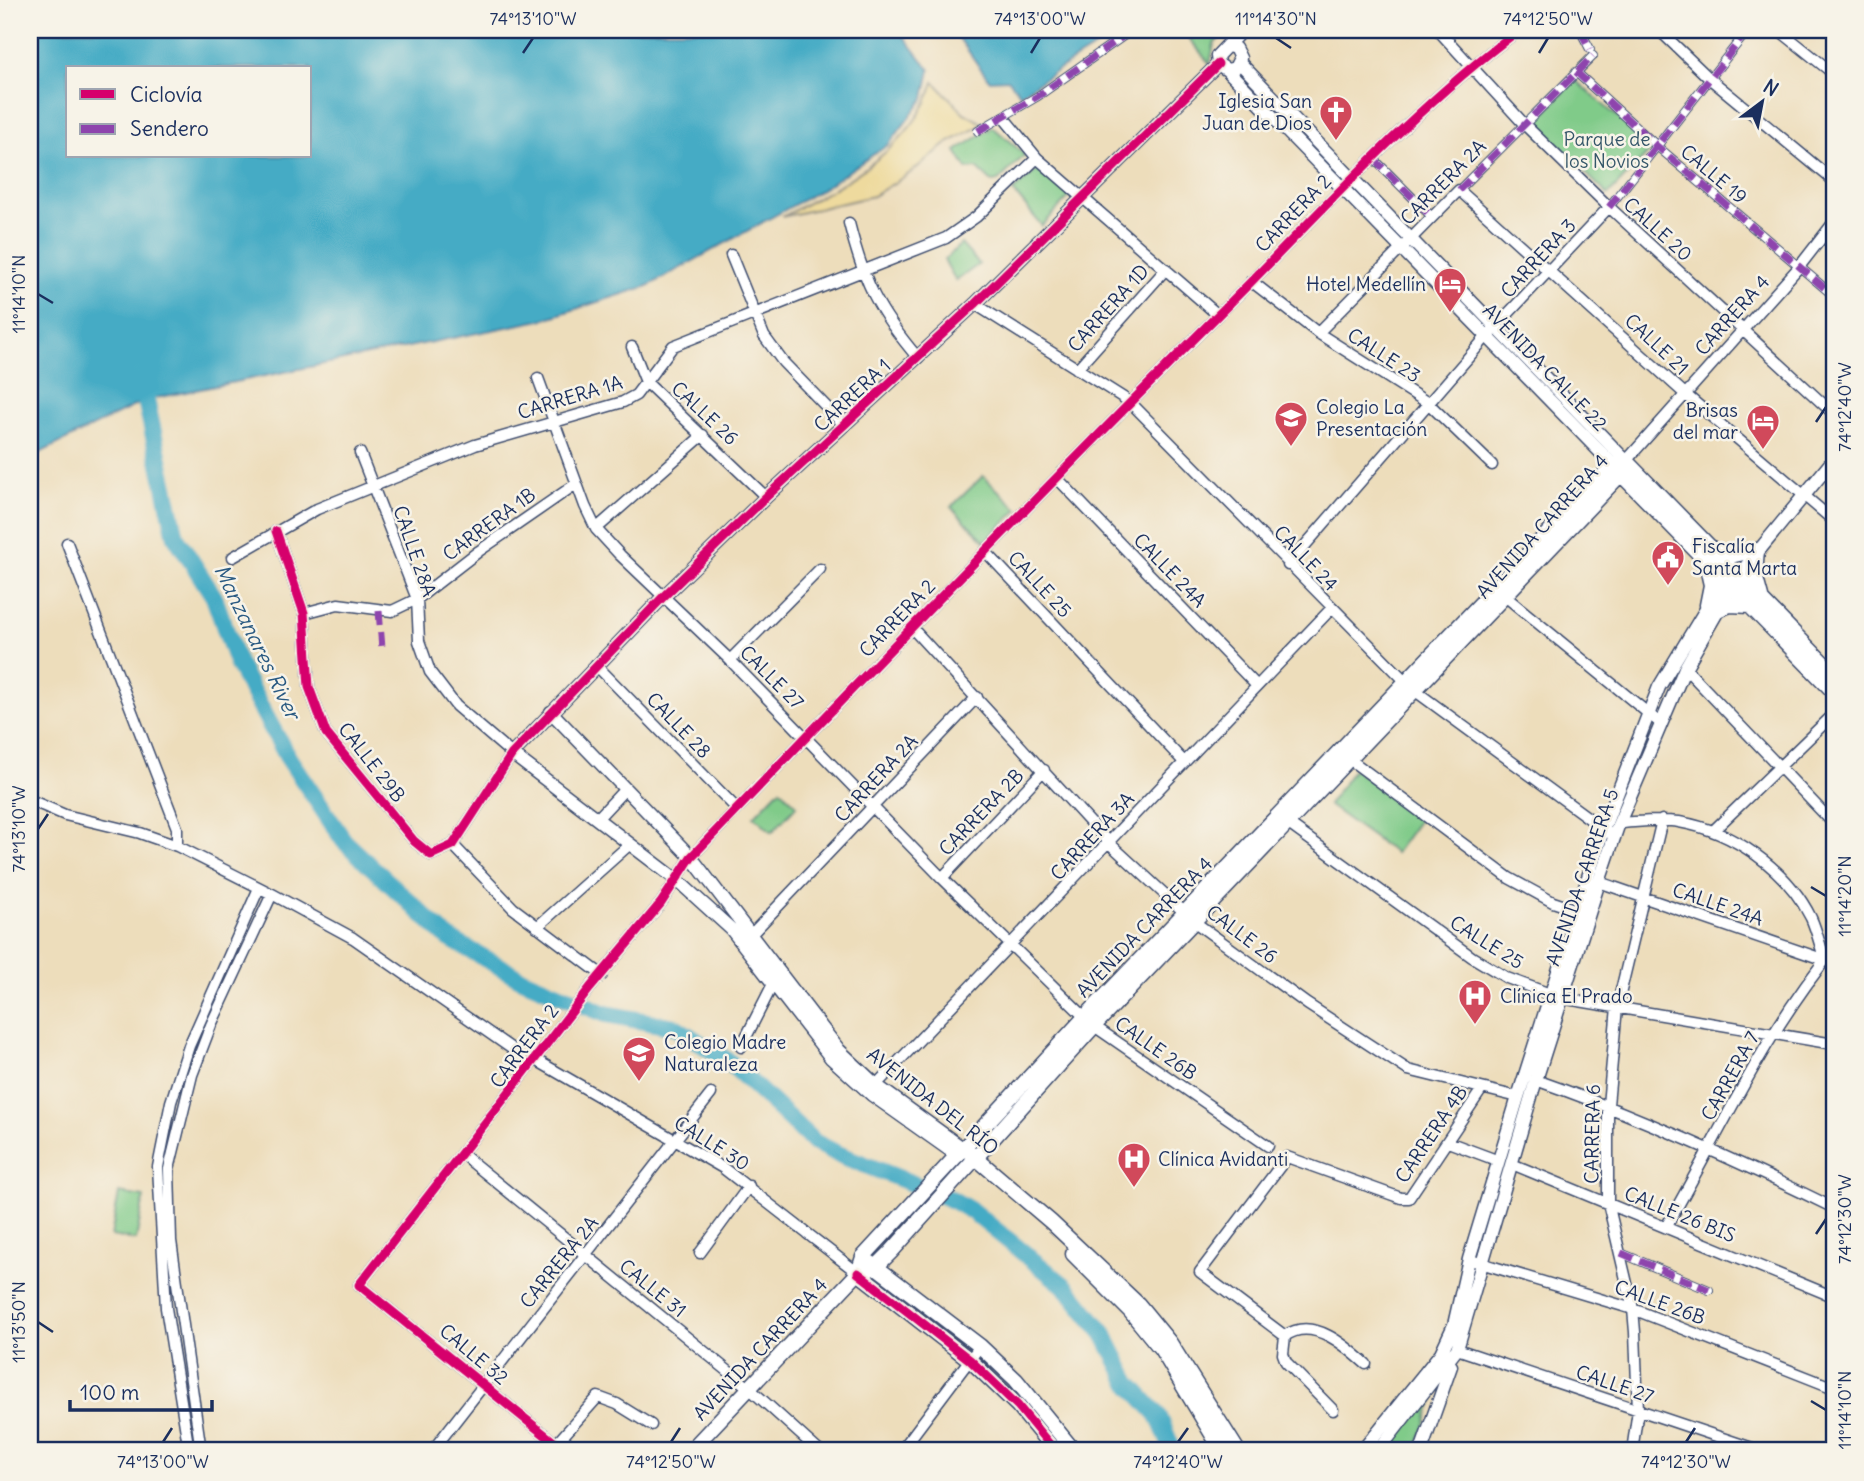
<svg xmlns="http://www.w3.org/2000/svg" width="1864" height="1481" font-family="Delius,sans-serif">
<rect width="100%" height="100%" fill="#f7f3e8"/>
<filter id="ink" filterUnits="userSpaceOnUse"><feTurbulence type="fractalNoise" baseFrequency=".0143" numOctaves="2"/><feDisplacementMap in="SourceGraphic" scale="14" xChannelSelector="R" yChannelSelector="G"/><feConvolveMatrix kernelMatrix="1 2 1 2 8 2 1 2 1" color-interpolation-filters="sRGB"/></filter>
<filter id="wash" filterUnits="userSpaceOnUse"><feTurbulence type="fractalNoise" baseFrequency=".00686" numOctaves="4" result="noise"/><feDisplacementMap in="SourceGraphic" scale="28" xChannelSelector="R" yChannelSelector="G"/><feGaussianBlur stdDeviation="1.57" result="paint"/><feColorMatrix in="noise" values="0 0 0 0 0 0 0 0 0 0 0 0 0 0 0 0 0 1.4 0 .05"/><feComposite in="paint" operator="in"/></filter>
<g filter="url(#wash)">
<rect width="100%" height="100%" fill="#edddbb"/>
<path fill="#80cb89" stroke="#4e7d74" stroke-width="2" d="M1182,30H1227L1214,44L1210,64Z
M1575,80L1653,148L1608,195L1535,123Z
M993,127L1025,155L998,181L992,182L977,168L967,169L956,151Z
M1037,170L1071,195L1042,226L1013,191Z
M961,244L979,264L956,281L944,260Z
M983,476L1018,509L986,542L951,507Z
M1354,769L1421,817L1395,853L1328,805Z
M780,789L797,805L772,832L754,816Z
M119,1193L144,1197L136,1240L111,1236Z
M1440,1380L1416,1451H1384Z"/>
<path fill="#eeda9e" stroke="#84847e" stroke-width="2" d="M934,82L964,113L984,124L949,142L910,173L873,196L782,217C840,186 914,149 934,82Z"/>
<path fill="#45abc5" stroke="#306d92" stroke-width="2" fill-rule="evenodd" d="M30,30H899L930,70L924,98L889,144L819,191L648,286L541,320L146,400L30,458ZM68,68H310V156H68Z
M953,30H1122L1020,94L1008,79L989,80Z"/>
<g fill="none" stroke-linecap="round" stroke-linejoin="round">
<path stroke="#45abc5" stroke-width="18" d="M146,400L176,537L214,597L238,665L287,756L344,841L447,937L520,978L606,1014L675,1027L728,1061L814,1142L838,1154L951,1199L973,1212L1066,1287L1104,1334L1129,1383L1158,1415L1173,1451"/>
</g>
</g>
<g filter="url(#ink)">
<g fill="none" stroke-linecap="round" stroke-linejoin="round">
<defs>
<path id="pedestrian" d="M1580,30L1590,49
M1576,72L1658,147L1834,296
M978,131L1038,96L1132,30
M1373,158L1432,217
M1459,190L1593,56
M1609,207L1748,30
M1621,1253L1709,1290"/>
<path id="minor" d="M1438,30L1524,124L1609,207L1834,414
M1659,30L1709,78L1834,181
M1779,30L1834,74
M1004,118L1037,158L1218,315
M849,223C864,283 878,311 918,358
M731,255L764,336L783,362L845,426
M1251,281L1318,333L1428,403L1492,465
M975,304L1130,402L1414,690L1609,833
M1318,333L1459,190L1685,394L1834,521
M632,347L646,382L766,497
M1077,369L1166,269
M538,378L585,506L596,529L620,555L730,660L942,878L1094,1026L1268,1146
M1626,461L1799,267L1834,222
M1057,478L1257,686
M596,529L703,435
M276,531L304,613L309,687L326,733L414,841L431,855L453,845L512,754L456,706L430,672L419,641L417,599L360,453
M67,543L177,828V846
M986,552L1184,762
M233,557L317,509L475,445L623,402L636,395L673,346L946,238L976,217L1037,158
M1288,565L1487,336L1609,207
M1500,592L1660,723
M304,613L338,604L392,611L417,599L479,551L576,484
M912,628L1109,843L1196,923L1307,1004L1408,1070L1518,1097
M730,660L820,569
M596,665L737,809
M1685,668L1834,824
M1348,758L1509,878L1553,902L1577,910
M30,800L65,815L140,833L177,846L272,894L353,938L515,1051
M597,819L625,789
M1283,820L1472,957L1507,978L1561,998L1834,1044
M1619,823C1639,822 1659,819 1679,822C1733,831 1787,869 1811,918C1817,931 1820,946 1825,960
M1713,831L1834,714
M453,845L513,908L602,975
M942,878L1044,770
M1599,882L1825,960
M537,927L629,845
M745,941L977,697
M741,1047L774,982
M536,1060L723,1168L858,1273
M1536,1080C1639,1116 1736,1160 1834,1208
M876,1085L1331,609
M1448,1142L1499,1161
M462,1154L749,1388L819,1451
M1512,1164L1834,1297
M1666,1227C1720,1133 1765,1032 1834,949
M700,1253L749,1186
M1474,1261L1633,1309L1834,1388
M1285,1336C1313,1316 1346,1346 1366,1364
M1457,1349L1761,1451
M1333,1410L1286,1362L1283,1354L1285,1336L1200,1272L1287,1157L1401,1198H1409L1482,1089
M556,1444L598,1397L617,1404L651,1425
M189,1451L166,1308L158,1167L171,1102L189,1046L259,888
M201,1451L171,1241L169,1169L192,1075L211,1025L272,894
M432,1451L711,1094
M565,1451L359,1285L590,988L661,903L691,857C865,676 1038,494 1216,317C1315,219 1407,113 1519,30
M901,1451L980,1346
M1632,1451L1638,1410L1635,1332L1633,1309L1608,1203V1105L1617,1007L1662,820"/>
<path id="tertiary" d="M1228,46L1235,48L1240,58L1235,68L1227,70L1218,64L1217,56L1242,30
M1239,62L1626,461
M1227,70L1613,465
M551,712L691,857L839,1050L876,1085L964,1149
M958,1156L872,1095L831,1058L731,929L677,880L512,754L664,596L766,497L975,304L1218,64
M1362,1451L1441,1353L1454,1325L1469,1259L1518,1097L1603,830L1659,687L1729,571
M1378,1451L1457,1349L1536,1080L1599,882L1619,823L1685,668L1738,576L1834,459
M1421,1451L1451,1366"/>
<path id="secondary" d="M1626,461L1834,674
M1616,469L1834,692
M1715,551L1735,555L1757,550L1755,575L1761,597
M1706,563L1711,585L1707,605
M1717,610L1730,605L1750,606
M970,1153L1051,1222L1138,1304L1170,1343L1238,1451
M1073,1254L1130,1311L1161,1349L1222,1451
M871,1263L980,1346L1016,1380L1074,1451
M858,1273L876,1267L891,1252L1094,1026L1621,474L1626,461
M858,1273L970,1360L1018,1406L1055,1451
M690,1451L841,1291L858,1273L863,1257L1085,1017L1613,465L1626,461"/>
</defs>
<use href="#pedestrian" stroke="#3a496c" stroke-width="10"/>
<use href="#minor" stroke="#3a496c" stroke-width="13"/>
<use href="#tertiary" stroke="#3a496c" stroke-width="15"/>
<use href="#secondary" stroke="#3a496c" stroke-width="17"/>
<use href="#pedestrian" stroke="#fff" stroke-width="8"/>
<use href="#minor" stroke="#fff" stroke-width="10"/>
<use href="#tertiary" stroke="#fff" stroke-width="12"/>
<use href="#secondary" stroke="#fff" stroke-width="14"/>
<path stroke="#8e44ad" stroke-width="7" stroke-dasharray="14 7" stroke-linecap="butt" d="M1580,30L1590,49
M1576,72L1658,147L1834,296
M978,131L1038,96L1132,30
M1373,158L1432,217
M1459,190L1593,56
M1609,207L1748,30
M379,611L382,648
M1621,1253L1709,1290"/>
<defs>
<path id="cycleway" d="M276,531L304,613L309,687L326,733L414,841L431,855L453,845L512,754L664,596L766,497L975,304L1218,64
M858,1273L970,1360L1018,1406L1055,1451
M565,1451L359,1285L590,988L661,903L691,857C865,676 1038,494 1216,317C1315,219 1407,113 1519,30"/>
</defs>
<use href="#cycleway" stroke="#f7f3e8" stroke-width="13"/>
<use href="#cycleway" stroke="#d6006c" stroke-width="9"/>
</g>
</g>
<path fill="none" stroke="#1b2f5e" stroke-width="2.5" d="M1276,38L1291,48M523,53L533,38M1031,53L1040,38M1539,53L1548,38M38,294L53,303M1816,422L1826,407M38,829L48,814M1811,887L1826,896M1816,1234L1826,1219M38,1322L53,1332M1811,1401L1826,1410M163,1442L172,1428M671,1442L680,1428M1178,1442L1188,1428M1686,1442L1695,1428"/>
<defs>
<symbol id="church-pin" viewBox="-11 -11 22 30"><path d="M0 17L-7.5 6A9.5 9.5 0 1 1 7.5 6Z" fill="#d1495b" stroke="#f7f3e8"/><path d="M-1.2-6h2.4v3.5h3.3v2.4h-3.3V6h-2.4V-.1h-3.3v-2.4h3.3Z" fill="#fff"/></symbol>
<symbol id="hotel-pin" viewBox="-11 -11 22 30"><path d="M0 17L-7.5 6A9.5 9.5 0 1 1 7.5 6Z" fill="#d1495b" stroke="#f7f3e8"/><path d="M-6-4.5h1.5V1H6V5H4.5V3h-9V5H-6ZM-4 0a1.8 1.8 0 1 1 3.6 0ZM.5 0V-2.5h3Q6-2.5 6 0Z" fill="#fff"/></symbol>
<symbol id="school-pin" viewBox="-11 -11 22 30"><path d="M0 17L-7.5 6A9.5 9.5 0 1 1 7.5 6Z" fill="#d1495b" stroke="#f7f3e8"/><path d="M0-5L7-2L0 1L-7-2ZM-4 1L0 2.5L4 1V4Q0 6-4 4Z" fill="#fff"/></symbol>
<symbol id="civic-pin" viewBox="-11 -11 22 30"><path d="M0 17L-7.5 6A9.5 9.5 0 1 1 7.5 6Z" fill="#d1495b" stroke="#f7f3e8"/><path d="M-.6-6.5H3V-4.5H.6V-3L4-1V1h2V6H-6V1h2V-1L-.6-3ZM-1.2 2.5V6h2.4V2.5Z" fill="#fff"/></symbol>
<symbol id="hospital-pin" viewBox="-11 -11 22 30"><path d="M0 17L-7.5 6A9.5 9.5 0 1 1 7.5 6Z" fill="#d1495b" stroke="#f7f3e8"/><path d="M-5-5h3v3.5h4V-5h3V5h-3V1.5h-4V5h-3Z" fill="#fff"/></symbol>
</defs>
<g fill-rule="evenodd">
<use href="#church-pin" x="1317" y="93" width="38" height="52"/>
<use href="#hotel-pin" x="1431" y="265" width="38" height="52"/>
<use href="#school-pin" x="1272" y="399" width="38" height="52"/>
<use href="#hotel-pin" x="1744" y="402" width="38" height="52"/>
<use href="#civic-pin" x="1649" y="538" width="38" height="52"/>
<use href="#hospital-pin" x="1456" y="977" width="38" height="52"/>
<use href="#school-pin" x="620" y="1034" width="38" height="52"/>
<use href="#hospital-pin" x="1115" y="1140" width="38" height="52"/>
</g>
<g text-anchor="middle" stroke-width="5" stroke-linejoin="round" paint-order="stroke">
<g font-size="19" fill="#1b2f5e" stroke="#f7f3e8" text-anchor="start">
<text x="1312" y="108" text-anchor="end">Iglesia San<tspan x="1312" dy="22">Juan de Dios</tspan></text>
<text x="1426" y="291" text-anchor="end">Hotel Medellín</text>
<text x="1316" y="414">Colegio La<tspan x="1316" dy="22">Presentación</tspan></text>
<text x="1738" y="417" text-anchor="end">Brisas<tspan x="1738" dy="22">del mar</tspan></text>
<text x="1692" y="553">Fiscalía<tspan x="1692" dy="22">Santa Marta</tspan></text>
<text x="1500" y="1003">Clínica El Prado</text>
<text x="664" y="1049">Colegio Madre<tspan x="664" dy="22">Naturaleza</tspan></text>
<text x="1158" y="1166">Clínica Avidanti</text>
</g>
<g font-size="19" fill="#345669" stroke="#f7f3e8">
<text x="1607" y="146">Parque de<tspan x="1607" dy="22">los Novios</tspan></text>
</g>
<g font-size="19" fill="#1b2f5e" stroke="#f7f3e8">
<text transform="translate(1714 174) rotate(40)" y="7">CALLE 19</text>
<text transform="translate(1443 182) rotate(-45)" y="7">CARRERA 2A</text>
<text transform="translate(1293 213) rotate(-46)" y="7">CARRERA 2</text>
<text transform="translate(1658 229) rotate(42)" y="7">CALLE 20</text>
<text transform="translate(1538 258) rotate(-47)" y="7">CARRERA 3</text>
<text transform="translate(1108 308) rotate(-48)" y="7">CARRERA 1D</text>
<text transform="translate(1732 315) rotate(-48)" y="7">CARRERA 4</text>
<text transform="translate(1657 344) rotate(43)" y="7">CALLE 21</text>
<text transform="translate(1384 355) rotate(33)" y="7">CALLE 23</text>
<text transform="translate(1545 367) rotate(46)" y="7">AVENIDA CALLE 22</text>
<text transform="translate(852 395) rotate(-43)" y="7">CARRERA 1</text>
<text transform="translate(570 397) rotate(-17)" y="7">CARRERA 1A</text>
<text transform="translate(705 413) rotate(43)" y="7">CALLE 26</text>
<text transform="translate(489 524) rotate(-36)" y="7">CARRERA 1B</text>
<text transform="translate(1542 526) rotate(-48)" y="7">AVENIDA CARRERA 4</text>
<text transform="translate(415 551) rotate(71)" y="7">CALLE 28A</text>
<text transform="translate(1306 558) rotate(46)" y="7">CALLE 24</text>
<text transform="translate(1170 570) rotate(46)" y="7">CALLE 24A</text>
<text transform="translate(1040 584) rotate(47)" y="7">CALLE 25</text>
<text transform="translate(897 618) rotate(-46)" y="7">CARRERA 2</text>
<text transform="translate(772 677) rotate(45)" y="7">CALLE 27</text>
<text transform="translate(679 725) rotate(46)" y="7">CALLE 28</text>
<text transform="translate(372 762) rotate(52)" y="7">CALLE 29B</text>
<text transform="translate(876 778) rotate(-47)" y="7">CARRERA 2A</text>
<text transform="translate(981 812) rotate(-46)" y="7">CARRERA 2B</text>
<text transform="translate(1092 836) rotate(-47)" y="7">CARRERA 3A</text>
<text transform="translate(1582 877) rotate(-71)" y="7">AVENIDA CARRERA 5</text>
<text transform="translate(1718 904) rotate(19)" y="7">CALLE 24A</text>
<text transform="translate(1144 927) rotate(-46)" y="7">AVENIDA CARRERA 4</text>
<text transform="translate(1242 934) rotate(37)" y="7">CALLE 26</text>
<text transform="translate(1487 942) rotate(32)" y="7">CALLE 25</text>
<text transform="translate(524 1046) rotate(-53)" y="7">CARRERA 2</text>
<text transform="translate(1156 1048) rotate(35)" y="7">CALLE 26B</text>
<text transform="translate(1730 1076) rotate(-61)" y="7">CARRERA 7</text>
<text transform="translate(933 1101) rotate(38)" y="7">AVENIDA DEL RÍO</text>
<text transform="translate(1431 1134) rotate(-56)" y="7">CARRERA 4B</text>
<text transform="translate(1592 1134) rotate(-89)" y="7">CARRERA 6</text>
<text transform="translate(712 1143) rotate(32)" y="7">CALLE 30</text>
<text transform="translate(1680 1214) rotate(22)" y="7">CALLE 26 BIS</text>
<text transform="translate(559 1262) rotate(-51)" y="7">CARRERA 2A</text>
<text transform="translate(653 1288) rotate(39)" y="7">CALLE 31</text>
<text transform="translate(1660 1302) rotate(20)" y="7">CALLE 26B</text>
<text transform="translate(760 1349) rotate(-47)" y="7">AVENIDA CARRERA 4</text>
<text transform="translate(474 1354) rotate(40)" y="7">CALLE 32</text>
<text transform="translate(1615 1384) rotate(19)" y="7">CALLE 27</text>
</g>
<g font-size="21" font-style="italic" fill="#2a5a82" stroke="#f7f3e8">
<text transform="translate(257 642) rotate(64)" y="7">Manzanares River</text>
</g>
</g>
<rect width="1864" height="1481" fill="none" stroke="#f7f3e8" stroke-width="77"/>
<rect x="66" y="66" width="245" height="91" fill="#f7f3e8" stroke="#9fa5b1" stroke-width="2"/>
<rect x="80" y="89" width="35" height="10" fill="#d6006c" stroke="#9fa5b1" stroke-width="2"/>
<text x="130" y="102" font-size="21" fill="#1b2f5e">Ciclovía</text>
<rect x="80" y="124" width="35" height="10" fill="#8e44ad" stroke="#9fa5b1" stroke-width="2"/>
<text x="130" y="136" font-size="21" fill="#1b2f5e">Sendero</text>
<g transform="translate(1762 102) rotate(32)" stroke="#f7f3e8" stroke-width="5" paint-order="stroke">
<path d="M0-5L12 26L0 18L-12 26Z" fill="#1b2f5e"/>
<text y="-10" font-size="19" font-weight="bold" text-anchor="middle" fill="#1b2f5e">N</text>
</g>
<path d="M70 1400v10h142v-10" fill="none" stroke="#1b2f5e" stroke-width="3.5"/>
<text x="80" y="1400" font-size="21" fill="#1b2f5e" stroke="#f7f3e8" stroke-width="5" paint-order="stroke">100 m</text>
<rect x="38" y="38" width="1788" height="1404" fill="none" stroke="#1b2f5e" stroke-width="2.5"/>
<g font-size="18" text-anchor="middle" fill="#1b2f5e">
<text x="533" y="25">74°13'10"W</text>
<text x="1040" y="25">74°13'00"W</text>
<text x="1276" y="25">11°14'30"N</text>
<text x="1548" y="25">74°12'50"W</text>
<text transform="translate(19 294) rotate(-90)" y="6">11°14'10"N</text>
<text transform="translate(1845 407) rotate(-90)" y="6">74°12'40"W</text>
<text transform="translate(19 829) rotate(-90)" y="6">74°13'10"W</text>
<text transform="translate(1845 896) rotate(-90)" y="6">11°14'20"N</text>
<text transform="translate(1845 1219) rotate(-90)" y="6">74°12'30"W</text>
<text transform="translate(19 1322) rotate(-90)" y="6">11°13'50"N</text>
<text transform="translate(1845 1410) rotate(-90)" y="6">11°14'10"N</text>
<text x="163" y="1468">74°13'00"W</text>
<text x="671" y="1468">74°12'50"W</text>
<text x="1178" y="1468">74°12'40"W</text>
<text x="1686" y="1468">74°12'30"W</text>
</g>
</svg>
